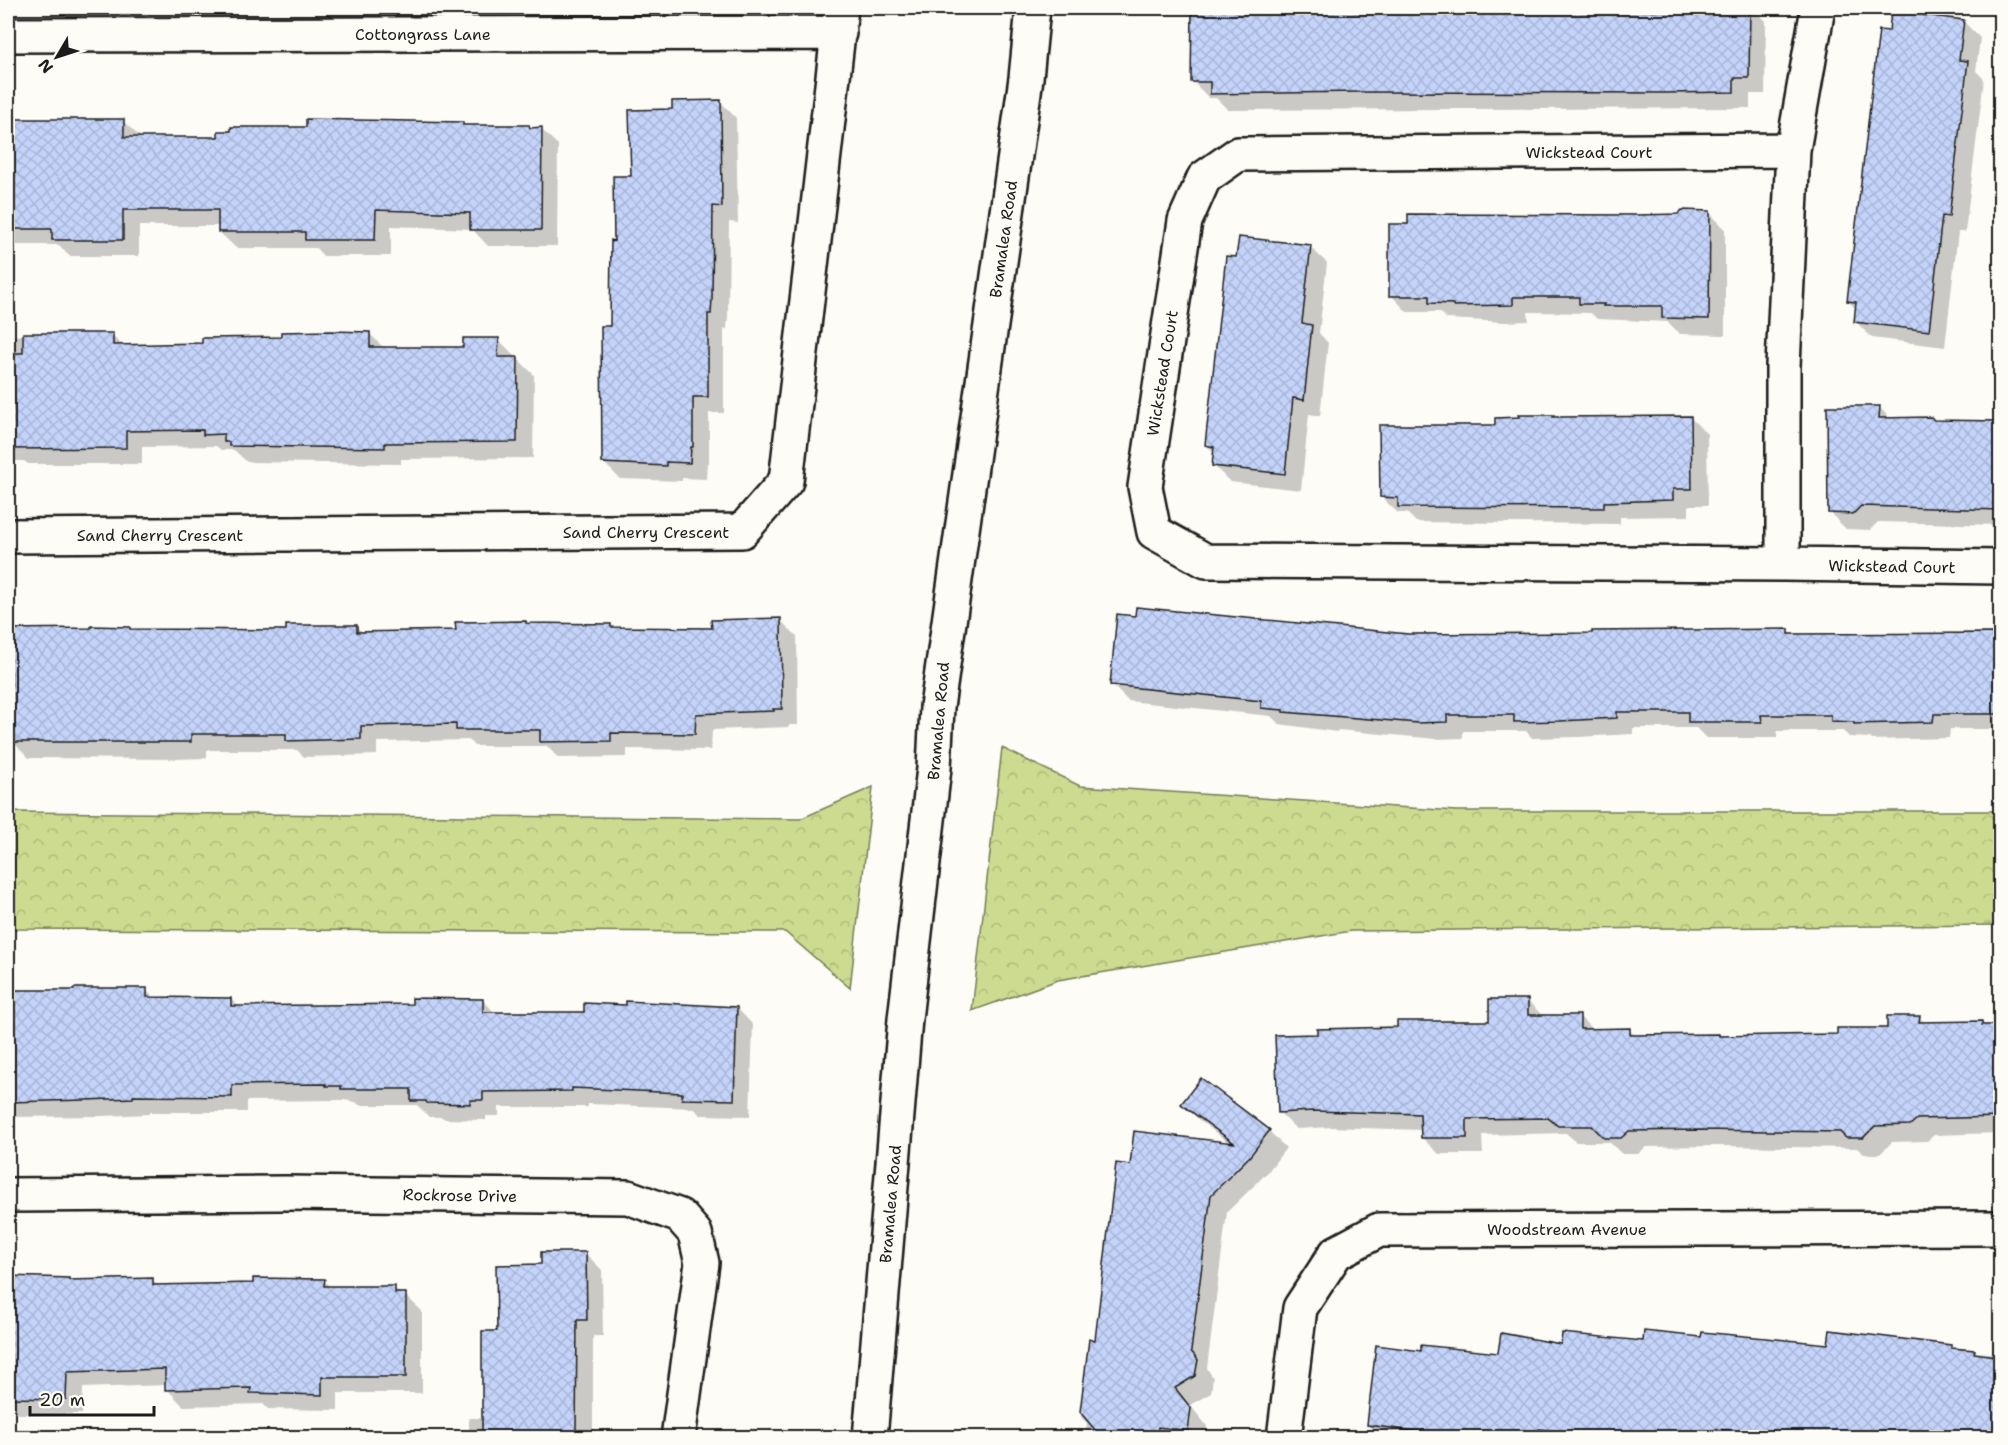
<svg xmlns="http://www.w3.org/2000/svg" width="2008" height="1445" font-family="'Shantell Sans',sans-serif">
<defs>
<pattern id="park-crowns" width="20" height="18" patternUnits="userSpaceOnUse" patternTransform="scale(1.5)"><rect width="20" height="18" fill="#ccdb8f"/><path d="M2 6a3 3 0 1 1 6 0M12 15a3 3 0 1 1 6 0" fill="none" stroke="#afbb7b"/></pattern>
<pattern id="building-cross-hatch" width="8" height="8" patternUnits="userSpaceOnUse" patternTransform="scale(1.5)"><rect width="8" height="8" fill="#c4d3fa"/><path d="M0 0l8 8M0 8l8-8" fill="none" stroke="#a8b5d6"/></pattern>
</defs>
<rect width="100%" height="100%" fill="#fdfcf7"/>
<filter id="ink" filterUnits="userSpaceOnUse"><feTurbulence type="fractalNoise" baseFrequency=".0167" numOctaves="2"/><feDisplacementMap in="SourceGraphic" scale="12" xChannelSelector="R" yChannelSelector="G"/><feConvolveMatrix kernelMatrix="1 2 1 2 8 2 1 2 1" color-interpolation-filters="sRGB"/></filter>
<g filter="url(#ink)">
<path fill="url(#park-crowns)" stroke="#747c56" stroke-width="1.5" d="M1002,748L1080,786L1456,811H2000V925L1351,931L1058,980L972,1011Z
M873,787L850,988L785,932L8,929V812L800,819Z"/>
<path fill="#0003" d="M1308,8H1392L1395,11L1564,8L1569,12L1707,13V8H1753L1766,21L1765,94H1750V108L1228,110L1216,98H1209L1192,81L1308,10Z
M1963,21L1980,38L1976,71L1984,79L1965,232H1958L1945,347L1872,338L1856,322L1857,310L1848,301L1890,33Z
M720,101L736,118L738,223L729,222L728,316L727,329H724V413H709V463H707L706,479L682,478V481L620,479L603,462L615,242L632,178L674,111Z
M8,121H123L140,137L219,139L307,128L463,124L465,126L529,127L531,129H541L558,145L557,246H488L472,229L391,226V256H323L316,248H236L219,232V226H139V256H70L59,245H8Z
M1709,212L1725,229V335L1680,334L1668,322L1597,319L1591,313L1528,312L1529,321L1506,322L1447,319L1440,312H1407L1391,295L1637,217Z
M1310,247L1327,263L1319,333L1328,343L1320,416L1309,414L1301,490L1230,482L1213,465L1215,453L1206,445L1238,259Z
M47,334L112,335L123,346L204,345L370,334L385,349L465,348L498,339L515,356V358H517L534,375L533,458L401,459V464L247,462L234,450H221L216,446L142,447V464H28L24,461H8V336Z
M1879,407L1891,419L2000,422V525L1878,522L1870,530L1846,529L1829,512Z
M1553,416L1555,419L1691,418L1707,434L1708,505H1689V516L1620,517V524L1416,522L1407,513H1398L1381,497L1497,426Z
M780,620L797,636L798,725H789V727L712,730L711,750L627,749V757L558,758L547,746H474L469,740L377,742V755L304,757L297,750H207V758L174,759L29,758L16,745H8V631L129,628L132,631H288L356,626L363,633L457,632L526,623L528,625L610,626L613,628L713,629Z
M1788,630L1793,636L2000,634V729H1950L1949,738L1872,740L1870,738L1849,737L1843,731H1777V738H1706L1696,728H1633V734L1578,737L1532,738L1526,731H1463V738L1436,739L1338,730L1337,732L1279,724L1271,716L1128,701L1112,685L1408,635H1594Z
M146,990L155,999H231L239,1007L413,1006L483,1000L496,1014H586L737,1008L753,1025L750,1116L700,1115L694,1108L588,1104V1107H499V1116H486V1120L445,1119L442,1117H429L417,1105H359L356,1102L343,1100L247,1101V1112H149V1114L103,1116L8,1117V992Z
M1527,1000L1544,1017L1579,1016L1593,1030H1629L1636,1036L1720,1038L1838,1035L1889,1029L1919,1017L1925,1023L1982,1022L1984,1025H2000V1133L1934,1135L1927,1141L1892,1142L1880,1154H1864L1857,1148L1716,1146L1646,1147L1638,1154H1622L1609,1142H1576L1566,1133L1482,1135L1483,1154H1439L1422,1138V1130L1331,1127L1296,1129L1280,1113L1319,1036L1490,1022Z
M1201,1080L1269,1131L1286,1148L1267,1173L1227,1212L1207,1368L1213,1378L1211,1393L1190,1405L1207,1426L1205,1438H1085L1087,1423L1081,1417L1091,1341L1096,1342L1132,1166L1232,1145L1199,1120L1183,1104Z
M585,1253L602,1270L603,1336H593V1438H469V1418H483L498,1332L542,1265Z
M8,1277L69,1279L71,1282L152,1280L159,1286L324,1281L330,1287L394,1288L401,1294L405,1295L422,1311V1393H338V1410L268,1409L263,1404L183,1406L167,1389V1385L83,1388L82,1414H18L8,1405Z
M1703,1339L1829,1346L1951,1347L1953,1350L2000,1354V1438H1381L1369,1425L1422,1352L1499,1354L1563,1345Z"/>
<path fill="url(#building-cross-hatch)" stroke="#1c1c1c" stroke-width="1.5" d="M1306,8H1389V9L1561,8L1560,10L1706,11V8H1750L1749,78H1734V92L1665,93L1360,92L1210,94V82H1191L1192,10Z
M1891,11L1964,20L1959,60L1968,61L1949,217L1942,216L1929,331L1854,322L1856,302L1847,301L1879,30L1889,31Z
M721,100L722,207L713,206L712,299L711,314H708V397H693V447H691L690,463L666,462V466L602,463L601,326H610L611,240L614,241L613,176H631L629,110L672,109V101Z
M8,119H124V137H218V131H231V127H306V119L463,122V125H529L530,128L542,127L541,230H470V213L376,210L375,240H305V232H218V210H123V240H52V229H8Z
M1682,210L1710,211L1709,319L1662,318V306H1603L1604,304H1579V297H1513V305L1453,306V304L1429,303V296H1389V224H1408V214L1637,215L1678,214Z
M1239,237L1311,245L1302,323L1312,325L1304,400L1293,398L1285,474L1212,466L1214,447L1205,445L1226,256L1236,257Z
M331,331L370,332V347H463V338H499L498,357H518L517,442L385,443V448L229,446V442H224V434L203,435V430L126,431V448L10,449L8,353H23V333H113V345L202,343V338L281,337V332Z
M1827,406H1880L1879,418L1931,417L1934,420L2001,421V510L1861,506L1853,514L1828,513Z
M1518,415H1554L1553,417L1691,416L1692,489H1673V500L1604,502V508L1398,507V498L1380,497L1379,425H1495V418L1519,417Z
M1136,607L1408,634L1592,633V631L1789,629V634L2001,633V714H1934L1933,722L1854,724V722L1831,721V715H1761L1762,722H1688V712H1617V718L1560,721L1514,722V715H1447V722L1418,723L1283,712V710L1261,708V701L1110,685L1117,614L1135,616Z
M781,618L782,709H773L774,711L696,714L695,734L611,733V741L540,742V730H456V724L361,726V739L286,741V734H191V742H11V673H8V629L91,628V626L130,627V629L286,630V625H357V632L456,630L455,622L526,621V623L611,624V627L712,628L711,620Z
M74,988H147V997L231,998V1006L412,1004V998L483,999V1012H584V1003L626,1005V1001L737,1007L734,1100L682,1099V1093L572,1088V1091L483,1092V1100H470V1104L427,1103L426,1101H411V1089H341V1086H326V1084L232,1085V1097L133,1096V1098L86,1100L10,1102V990H74Z
M1489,999H1528V1015H1580V1029L1630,1028V1035L1719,1034V1036L1837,1034V1028H1887V1016H1920L1919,1022L1982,1021V1025H2001V1117L1917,1119L1910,1125L1875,1126L1863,1138H1846L1840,1132L1698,1130L1629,1131L1621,1138H1604L1592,1126H1558L1548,1118L1467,1119V1138H1421L1420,1114L1313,1111L1278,1113L1275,1035L1317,1034V1029L1397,1027V1021H1489Z
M1201,1078L1270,1130L1250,1156L1211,1195L1191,1351L1198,1360L1195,1376L1175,1388L1191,1408L1188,1431L1158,1427L1157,1437H1101L1080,1412L1089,1339L1095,1340L1116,1163L1130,1165L1134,1131L1234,1143L1181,1104Z
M541,1252H586L587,1320H577L576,1436H573V1437H482V1331H497L496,1265L541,1264Z
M8,1276L69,1278V1280L153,1278V1285L253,1283V1278L325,1279L324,1286H395V1293H406V1377H322V1395L250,1393L251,1388L165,1390V1369L67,1372L66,1399L8,1398Z
M1830,1330L1951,1345V1348L1975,1350L1974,1353L2001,1357V1437H1962L1904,1431L1903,1437H1799L1716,1429L1715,1437H1612L1539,1429L1538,1437H1445V1435L1367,1425L1376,1345L1421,1351V1345L1498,1353L1501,1333L1561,1344L1562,1333L1643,1341L1644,1331L1701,1337L1702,1332L1828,1344Z"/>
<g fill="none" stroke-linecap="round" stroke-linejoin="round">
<defs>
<path id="street" d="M8,35L839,33
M1793,150L1238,154L1204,178L1185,221L1145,487L1154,532L1206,561L1783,564L2000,567
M8,536L742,531L786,481L841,8
M1783,564V366L1793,150L1818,8
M8,1195L285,1193L628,1197L680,1216L695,1233L702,1263L678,1438
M1284,1438L1300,1308L1336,1253L1379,1230L2000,1228"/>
<path id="secondary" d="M870,1438L905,1019L934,768L937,707L1026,78L1033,8"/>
</defs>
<use href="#street" stroke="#1c1c1c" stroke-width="38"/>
<use href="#secondary" stroke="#1c1c1c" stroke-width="38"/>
<use href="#street" stroke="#fdfcf7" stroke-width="33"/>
<use href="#secondary" stroke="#fdfcf7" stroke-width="33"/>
</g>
</g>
<g text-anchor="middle" stroke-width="5" stroke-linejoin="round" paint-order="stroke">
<g font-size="16" fill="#1c1c1c" stroke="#fdfcf7">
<text x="423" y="40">Cottongrass Lane</text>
<text x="1589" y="158">Wickstead Court</text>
<text transform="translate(1003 239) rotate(-82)" y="6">Bramalea Road</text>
<text transform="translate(1162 373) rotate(-81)" y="6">Wickstead Court</text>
<text x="646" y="538">Sand Cherry Crescent</text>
<text x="160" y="541">Sand Cherry Crescent</text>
<text transform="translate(1892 566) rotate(1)" y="6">Wickstead Court</text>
<text transform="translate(938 721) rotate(-85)" y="6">Bramalea Road</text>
<text transform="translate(460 1195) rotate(1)" y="6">Rockrose Drive</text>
<text transform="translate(890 1204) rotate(-85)" y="6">Bramalea Road</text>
<text x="1567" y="1235">Woodstream Avenue</text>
</g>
</g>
<rect width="2008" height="1445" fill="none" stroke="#fdfcf7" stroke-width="30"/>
<rect x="15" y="15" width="1978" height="1415" fill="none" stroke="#1c1c1c" stroke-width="2" filter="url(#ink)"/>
<g transform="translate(57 57) rotate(231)" stroke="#fdfcf7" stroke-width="4.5" paint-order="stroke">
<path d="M0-4.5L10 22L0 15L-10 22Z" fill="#1c1c1c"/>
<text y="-9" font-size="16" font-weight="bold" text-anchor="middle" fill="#1c1c1c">N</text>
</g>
<path d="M30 1406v9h124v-9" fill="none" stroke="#1c1c1c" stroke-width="3"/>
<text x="39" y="1406" font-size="18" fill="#1c1c1c" stroke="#fdfcf7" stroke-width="4.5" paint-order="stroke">20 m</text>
</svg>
